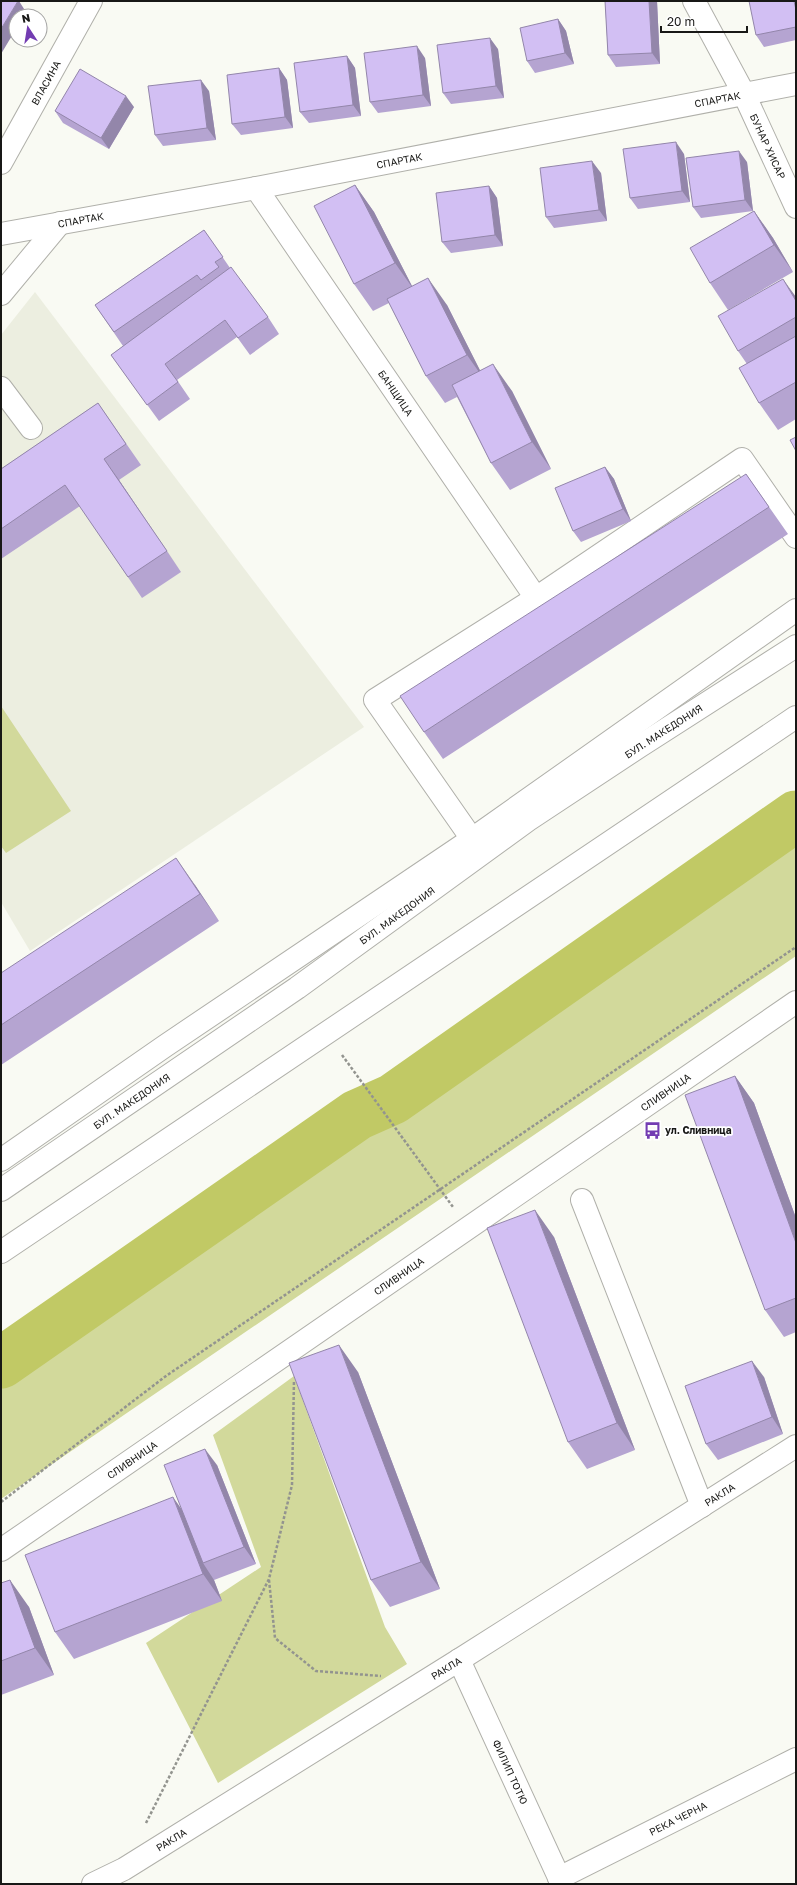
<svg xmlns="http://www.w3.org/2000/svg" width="797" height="1885" font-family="'Golos Text',sans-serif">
<rect width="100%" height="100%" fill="#f9faf3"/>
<path fill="#eceee0" d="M35,292L364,727L30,951L1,902V335Z"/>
<path fill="#d2d99b" d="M1,706L71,811L6,853L1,846Z
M796,811V956L1,1499V1363Z
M294,1376L385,1627L407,1664L218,1783L146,1643L261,1567L213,1435Z"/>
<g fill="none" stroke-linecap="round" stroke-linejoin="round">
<path stroke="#c1c965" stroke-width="51" d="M1,1363L357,1115L393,1099L796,816"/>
<defs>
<g id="minor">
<path id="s1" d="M694,1L744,94L796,207"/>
<path id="s2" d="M1,163L91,1"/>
<path id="s3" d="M256,188L536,598"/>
<path id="s4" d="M1,234L256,188L796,84"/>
<path d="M1,294L60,223"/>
<path d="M1,388L31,428"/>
<path d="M472,839L375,700L536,598L742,459L796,537"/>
<path d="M1,1160L165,1046L472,839L796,610"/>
<path id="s5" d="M1,1190L297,988L528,820L640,746L796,646"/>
<path d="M582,1200L702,1506"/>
<path d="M1,1252L796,717"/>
<path id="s6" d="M1,1550L796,1002"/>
<path id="s7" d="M459,1660L562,1884"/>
<path id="s8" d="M559,1878L796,1759"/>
<path id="s9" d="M93,1884L124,1869L459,1660L796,1446"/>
</g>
</defs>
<use href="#minor" stroke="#b0b0aa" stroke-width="24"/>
<path stroke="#93948f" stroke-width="2.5" stroke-dasharray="3 2" stroke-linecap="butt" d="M342,1055L453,1207
M1,1502L166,1376L796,947
M269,1580L275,1638L316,1671L381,1676
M146,1823L269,1579L292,1485L294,1380"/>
<use href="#minor" stroke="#fff" stroke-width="22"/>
</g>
<path fill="#b5a4d1" d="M605,1H657L660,64L616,67L608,55Z
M796,1V40L764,47L756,35Z
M558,19L566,31L574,64L535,73L527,61Z
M498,49L504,98L451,104L443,93Z
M347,56L355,68L361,116L309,123L300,112Z
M425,58L431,106L378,113L370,102Z
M279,68L287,80L293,128L241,135L232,124Z
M209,91L216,140L163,146L155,135Z
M134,107L109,149L63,123L55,111Z
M684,154L690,202L638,209L630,198Z
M747,162L753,211L701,218L693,207Z
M601,173L607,221L554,228L546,217Z
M355,185L374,212L412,286L447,305L480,371L512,391L551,469L510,490L491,463L457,397L445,403L426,376L389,303L373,311L354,284Z
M489,186L497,198L503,246L451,253L442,242Z
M754,211L773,238L793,272L728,310L710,283Z
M204,230L230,268L268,317L279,334L250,355L237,337L177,380L190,399L159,421L111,355L123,346L95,305Z
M796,297V419L778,430L759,403L747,364L738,351Z
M98,403L141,465L119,480L181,572L142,598L80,506L1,559V469Z
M605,467L614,479L631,521L581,542L573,531Z
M746,474L788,534L443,759L424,732Z
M195,885L219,921L1,1065V973Z
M735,1076L754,1103L796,1218V1332L784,1337L765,1310Z
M554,1237L635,1450L587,1469L568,1442Z
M358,1372L440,1589L390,1607L371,1580Z
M764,1377L783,1434L718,1460L706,1444Z
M217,1465L256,1564L214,1580L222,1601L74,1659L55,1632L181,1508Z
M1,1583L29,1607L54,1675L1,1695Z"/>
<path fill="#9386aa" d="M18,1H19L26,12L24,16H16V29L1,54V29Z
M649,1H657L660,64L652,53Z
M794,1H796V10Z
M558,19L566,31L574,64L565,53Z
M490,38L498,49L504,98L496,86Z
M417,46L425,58L431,106L423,95Z
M347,56L355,68L361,116L353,105Z
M279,68L287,80L293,128L285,117Z
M201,80L209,91L216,140L207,128Z
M126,96L134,107L109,149L101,138Z
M676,142L684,154L690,202L682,191Z
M739,151L747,162L753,211L745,200Z
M592,161L601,173L607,221L599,210Z
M355,185L374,212L414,290L395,263Z
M489,186L497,198L503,246L495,235Z
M754,211L773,238L793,272L774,245Z
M428,278L447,305L486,382L467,355Z
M783,279L796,297V301Z
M493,364L512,391L551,469L532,442Z
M104,459L119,480L181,572L167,551Z
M605,467L614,479L631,521L623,509Z
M176,858L195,885L219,921L200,894Z
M735,1076L754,1103L796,1218V1243Z
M535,1210L554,1237L635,1450L617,1423Z
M339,1345L358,1372L440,1589L421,1562Z
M752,1361L764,1377L783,1434L772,1417Z
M205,1449L217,1465L256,1564L244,1547Z
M173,1497L192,1524L203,1563L214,1580L222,1601L203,1574Z
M10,1580L29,1607L54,1675L35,1648Z"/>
<path fill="#d2bff3" stroke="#9386aa" d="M1,1H18L1,29Z
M605,1H649L652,53L608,55Z
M749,1H794L796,10V27L756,35Z
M558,19L565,53L527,61L520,28Z
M490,38L496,86L443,93L437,45Z
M417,46L423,95L370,102L364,53Z
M347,56L353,105L300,112L294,63Z
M279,68L285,117L232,124L227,75Z
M80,69L126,96L101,138L55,111Z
M201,80L207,128L155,135L148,86Z
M676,142L682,191L630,198L623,149Z
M739,151L745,200L693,207L686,158Z
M592,161L599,210L546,217L540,168Z
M355,185L395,263L354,284L314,206Z
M489,186L495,235L442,242L436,193Z
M754,211L774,245L710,283L690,248Z
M204,230L223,257L215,262L219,267L201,280L197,275L114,332L95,305Z
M231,267L268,317L238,338L225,320L165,364L178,382L147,405L111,355Z
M428,278L467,355L426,376L387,299Z
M783,279L796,301V317L738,351L718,316Z
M796,336V382L759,403L739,368Z
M493,364L532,442L491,463L452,385Z
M98,403L126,444L104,459L167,551L128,577L65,485L1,529V469Z
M796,437V451L790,440Z
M605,467L623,509L573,531L555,488Z
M746,474L769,507L424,732L400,696Z
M176,858L200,894L1,1025V973Z
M735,1076L796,1243V1298L765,1310L685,1095Z
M535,1210L617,1423L568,1442L487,1228Z
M339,1345L421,1562L371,1580L289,1363Z
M752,1361L772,1417L706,1444L685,1386Z
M205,1449L244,1547L203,1563L164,1465Z
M173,1497L203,1574L55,1632L25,1555Z
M10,1580L35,1648L1,1661V1583Z"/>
<defs>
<symbol id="bus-bare" viewBox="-9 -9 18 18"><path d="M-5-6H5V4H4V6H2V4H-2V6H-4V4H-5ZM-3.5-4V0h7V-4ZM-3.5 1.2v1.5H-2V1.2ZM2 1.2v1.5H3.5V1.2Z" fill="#733cb2" stroke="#fff" stroke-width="2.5" paint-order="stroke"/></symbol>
</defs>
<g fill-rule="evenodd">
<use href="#bus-bare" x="640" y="1118" width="25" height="25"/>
</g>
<g text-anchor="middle" stroke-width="3.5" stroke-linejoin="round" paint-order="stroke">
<g font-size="10" fill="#181816" stroke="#fff">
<text dy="4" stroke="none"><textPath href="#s2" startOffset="92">ВЛАСИНА</textPath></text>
<text dy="4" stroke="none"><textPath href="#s4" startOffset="729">СПАРТАК</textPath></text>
<text dy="4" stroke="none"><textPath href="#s1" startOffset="163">БУНАР ХИСАР</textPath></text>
<text dy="4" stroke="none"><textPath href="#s4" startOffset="405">СПАРТАК</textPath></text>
<text dy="4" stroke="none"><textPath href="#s4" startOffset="81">СПАРТАК</textPath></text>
<text dy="4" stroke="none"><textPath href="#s3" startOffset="248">БАНЩИЦА</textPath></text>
<text dy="4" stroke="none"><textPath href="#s5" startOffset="806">БУЛ. МАКЕДОНИЯ</textPath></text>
<text dy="4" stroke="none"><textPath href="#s5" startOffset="482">БУЛ. МАКЕДОНИЯ</textPath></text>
<text dy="4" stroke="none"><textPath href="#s6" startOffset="807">СЛИВНИЦА</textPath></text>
<text dy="4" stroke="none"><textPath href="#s5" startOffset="158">БУЛ. МАКЕДОНИЯ</textPath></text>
<text dy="4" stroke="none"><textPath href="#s6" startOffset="483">СЛИВНИЦА</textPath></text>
<text dy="4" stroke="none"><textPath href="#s6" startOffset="159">СЛИВНИЦА</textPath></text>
<text dy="4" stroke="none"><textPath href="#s9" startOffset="738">РАКЛА</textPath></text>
<text dy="4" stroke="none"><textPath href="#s9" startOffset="414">РАКЛА</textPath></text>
<text dy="4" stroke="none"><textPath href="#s7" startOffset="123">ФИЛИП ТОТЮ</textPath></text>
<text dy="4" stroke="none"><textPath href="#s8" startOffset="133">РЕКА ЧЕРНА</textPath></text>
<text dy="4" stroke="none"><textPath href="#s9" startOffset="90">РАКЛА</textPath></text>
</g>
<g font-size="10" font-weight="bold" fill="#181816" stroke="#fff" text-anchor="start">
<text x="665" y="1134">ул. Сливница</text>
</g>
</g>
<rect width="797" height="1885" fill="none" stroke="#181816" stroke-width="4"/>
<g transform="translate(28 28) rotate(348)"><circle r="19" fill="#ffffff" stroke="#a3a3a2"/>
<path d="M0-3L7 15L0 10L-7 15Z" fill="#733cb2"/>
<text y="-6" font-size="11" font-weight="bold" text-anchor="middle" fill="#181816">N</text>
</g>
<path d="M661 26v6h86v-6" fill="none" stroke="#181816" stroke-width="2"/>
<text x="667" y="26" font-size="12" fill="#181816" stroke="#ffffff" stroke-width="3" paint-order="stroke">20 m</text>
</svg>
